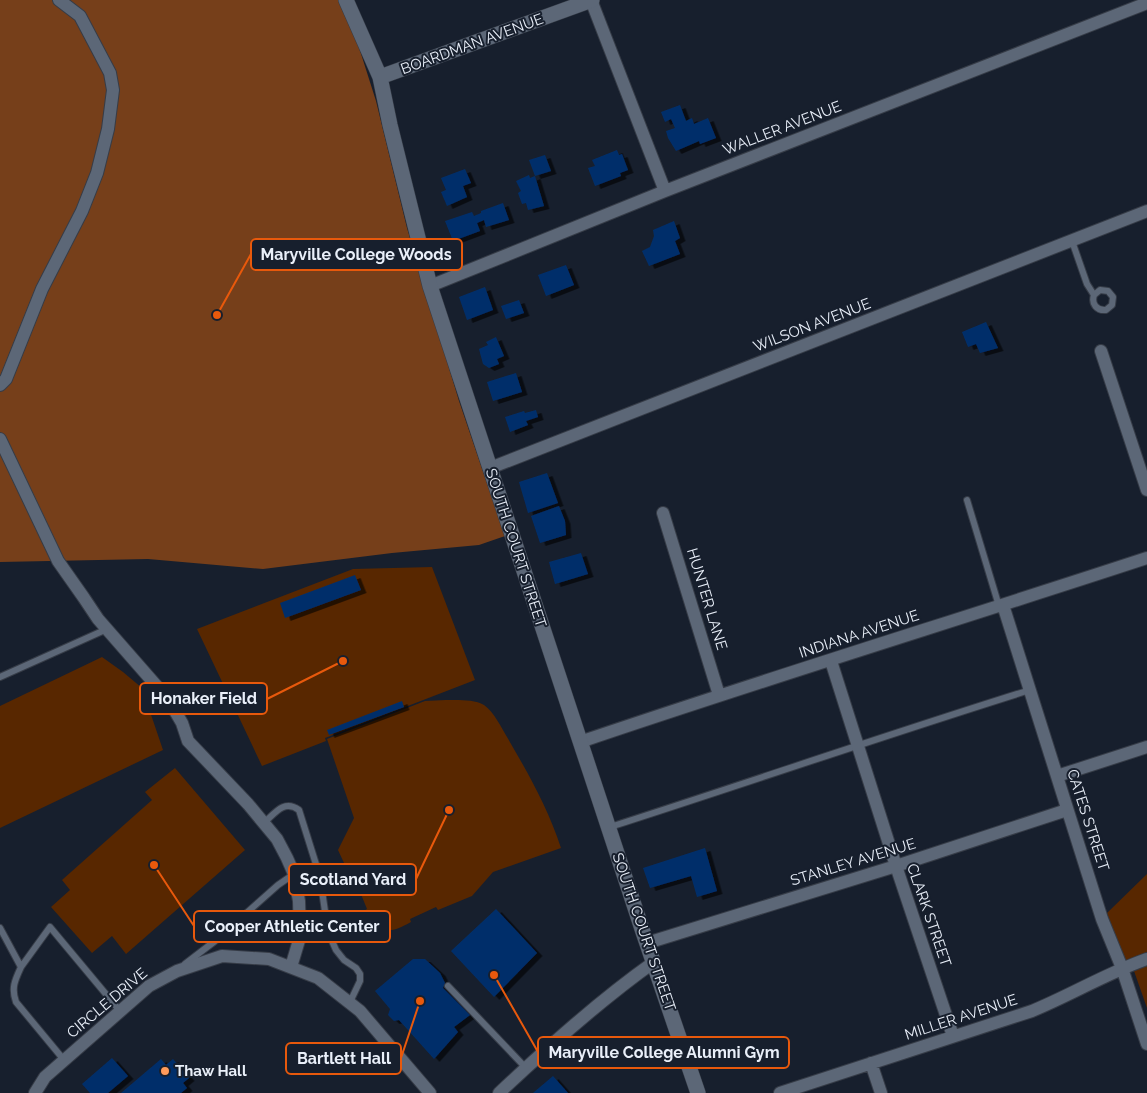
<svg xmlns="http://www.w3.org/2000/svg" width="1147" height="1093" font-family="Raleway,sans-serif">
<defs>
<filter id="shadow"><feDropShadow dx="5.5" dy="3" stdDeviation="0" flood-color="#0009"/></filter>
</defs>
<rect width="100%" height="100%" fill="#171f2d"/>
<path fill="#582700" d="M432,567L475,680L325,738L326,741L262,766L197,629L353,569Z
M102,657L123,672L142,688L163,750L0,828V706Z
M446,700C457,700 474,699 484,705C494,712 501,727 507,737C528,773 548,808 561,848L493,872L472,896L438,910L436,907L410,919L411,922C405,925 399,929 392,930C381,931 368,921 364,911L367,909L354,877L351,878L338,850L354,818L327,739L425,701Z
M175,768L245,850L126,954L112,936L92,953L51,907L70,890L62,880L152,800L145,792Z
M1147,874V952L1124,962L1107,913Z
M1147,966V1008L1134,971Z"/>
<path fill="#763f1a" d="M0,0H339L356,38L376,101L407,228L459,401L505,536L479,545L392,553L263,569L148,559L0,562Z"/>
<path fill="#062f6b" filter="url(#shadow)" d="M680,105L686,121L692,118L694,124L708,118L716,138L700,144L699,141L676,151L668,138L666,131L675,128L671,119L665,122L661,112Z
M617,150L619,155L622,154L628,170L620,173L621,176L595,186L588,168L595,166L592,160Z
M545,155L551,171L535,176L544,206L528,210L526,203L522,204L518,193L521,191L516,181L529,175L530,178L535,176L529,160Z
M465,169L471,183L463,186L467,197L447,206L441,192L446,190L441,178Z
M503,203L509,220L486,227L484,220L477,223L480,231L453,241L445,221L472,212L474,216L481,213V211Z
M674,221L680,238L675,241L680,254L649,266L642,251L650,247L654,236L653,230Z
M566,265L574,285L546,296L538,275Z
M485,287L493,310L467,320L459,297Z
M519,300L524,313L506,319L501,306Z
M986,322L998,348L980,353L976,344L968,347L962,332Z
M496,337L504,356L497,359L499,364L489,368L483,364L479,349L488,345L486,342Z
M516,373L522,392L493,401L487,382Z
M536,410L538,417L526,421L528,425L510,432L505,417L524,411L525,413Z
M547,473L558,503L528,513L519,482Z
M559,506L565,521L566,535L540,543L531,516Z
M581,553L588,574L555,584L549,562Z
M355,575L361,590L285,618L280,603Z
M402,701L404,707L329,735L327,730Z
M705,848L717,891L697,897L691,876L650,888L643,868Z
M496,909L537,953L494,997L451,951Z
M413,959H425L440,973L445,983L443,988L470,1015L454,1027L458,1032L434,1059L399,1020L394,1021L388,1015L390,1009L375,991Z
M112,1058L128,1076L108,1093H90L82,1084Z
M161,1059L166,1065L173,1059L189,1078L183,1083L187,1088L181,1093H121Z
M553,1076L568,1093H533Z"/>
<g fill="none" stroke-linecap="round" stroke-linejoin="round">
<defs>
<path id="service" d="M1072,241L1087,284L1094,295C1091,304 1097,311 1106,310L1112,305L1113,297L1108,291L1100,290L1094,295
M967,500L999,606
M0,677L107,629
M264,823C275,813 284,799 299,810L320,877L328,932L336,950L344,960L356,968L360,974V981L350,1002
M610,827C750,782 889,734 1030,690
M0,928L21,967C15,980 11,988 16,1002L64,1060
M185,964L215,941L278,885L294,874
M21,967L50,927L120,1011
M448,986L526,1068"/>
<path id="minor" d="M591,0L665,191
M430,286L665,191L1147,3
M1101,351L1147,490
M0,385L6,379L42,289L82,211L97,173L108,129L113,90L110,73L80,16L59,0
M0,439L58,561L84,598L98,619L168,699L182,723L188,741L248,804L277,839L287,858L294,874L299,901L300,937L291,967
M490,468L1147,211
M663,513L719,695
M1003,605L1102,919L1122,968L1147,1044
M831,661L896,866L953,1036
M580,742C768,678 958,620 1147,558
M1057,776L1147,747
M647,943L896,866L1067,810
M871,1063L881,1093
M35,1093L45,1077L149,986L177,971L222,956L269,959L318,978L360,1011L430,1093
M499,1093C548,1047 599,1001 654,962
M780,1093L1032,1011C1071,995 1107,973 1147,959"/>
<path id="tertiary" d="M346,0L380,77L390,125L430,286L643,932L698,1093
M380,77L592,0"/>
</defs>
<use href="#service" stroke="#363c47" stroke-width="8"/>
<use href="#minor" stroke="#363c47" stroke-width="14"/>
<use href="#tertiary" stroke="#363c47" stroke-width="16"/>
<use href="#service" stroke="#5c6777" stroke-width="6"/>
<use href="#minor" stroke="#5c6777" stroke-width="12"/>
<use href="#tertiary" stroke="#5c6777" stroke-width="15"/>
</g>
<circle fill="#ff9b5b" stroke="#171f2d" stroke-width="2" cx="165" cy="1071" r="5"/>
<g text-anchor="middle" stroke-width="4" stroke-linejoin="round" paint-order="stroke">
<g font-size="15" fill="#e9eff9" stroke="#171f2d">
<text transform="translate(472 44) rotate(-20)" y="5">BOARDMAN AVENUE</text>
<text transform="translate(782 128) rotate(-21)" y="5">WALLER AVENUE</text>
<text transform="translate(812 325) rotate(-21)" y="5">WILSON AVENUE</text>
<text transform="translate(516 548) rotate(72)" y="5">SOUTH COURT STREET</text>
<text transform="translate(707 599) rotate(73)" y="5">HUNTER LANE</text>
<text transform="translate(859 634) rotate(-18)" y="5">INDIANA AVENUE</text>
<text transform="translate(1088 820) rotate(72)" y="5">CATES STREET</text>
<text transform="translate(853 862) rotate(-17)" y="5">STANLEY AVENUE</text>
<text transform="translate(929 915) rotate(71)" y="5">CLARK STREET</text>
<text transform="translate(644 932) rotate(71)" y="5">SOUTH COURT STREET</text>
<text transform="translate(107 1003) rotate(-40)" y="5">CIRCLE DRIVE</text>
<text transform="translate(961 1017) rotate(-18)" y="5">MILLER AVENUE</text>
</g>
<g font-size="15" font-weight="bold" fill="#e9eff9" stroke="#171f2d" text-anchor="start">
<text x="175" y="1076">Thaw Hall</text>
</g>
</g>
<path fill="none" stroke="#e8590c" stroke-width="2" d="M217 315L251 254M343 661L267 699M449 810L416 879M154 865L194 926M494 975L538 1052M420 1001L401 1058"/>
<g fill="#e8590c" stroke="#171f2d" stroke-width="2">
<circle cx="217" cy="315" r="5"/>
<circle cx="343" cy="661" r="5"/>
<circle cx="449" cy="810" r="5"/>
<circle cx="154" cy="865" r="5"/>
<circle cx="494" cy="975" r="5"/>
<circle cx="420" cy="1001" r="5"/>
</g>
<g fill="#171f2d" stroke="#e8590c" stroke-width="2">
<rect x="251" y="239" width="211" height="31" rx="5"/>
<rect x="140" y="683" width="127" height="31" rx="5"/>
<rect x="289" y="864" width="127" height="31" rx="5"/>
<rect x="194" y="911" width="196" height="31" rx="5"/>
<rect x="538" y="1037" width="251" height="31" rx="5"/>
<rect x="286" y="1043" width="115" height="31" rx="5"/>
</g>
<g font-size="16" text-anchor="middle" font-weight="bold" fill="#e9eff9">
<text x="356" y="260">Maryville College Woods</text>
<text x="204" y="704">Honaker Field</text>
<text x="353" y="885">Scotland Yard</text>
<text x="292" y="932">Cooper Athletic Center</text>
<text x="664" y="1058">Maryville College Alumni Gym</text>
<text x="344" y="1064">Bartlett Hall</text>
</g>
</svg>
